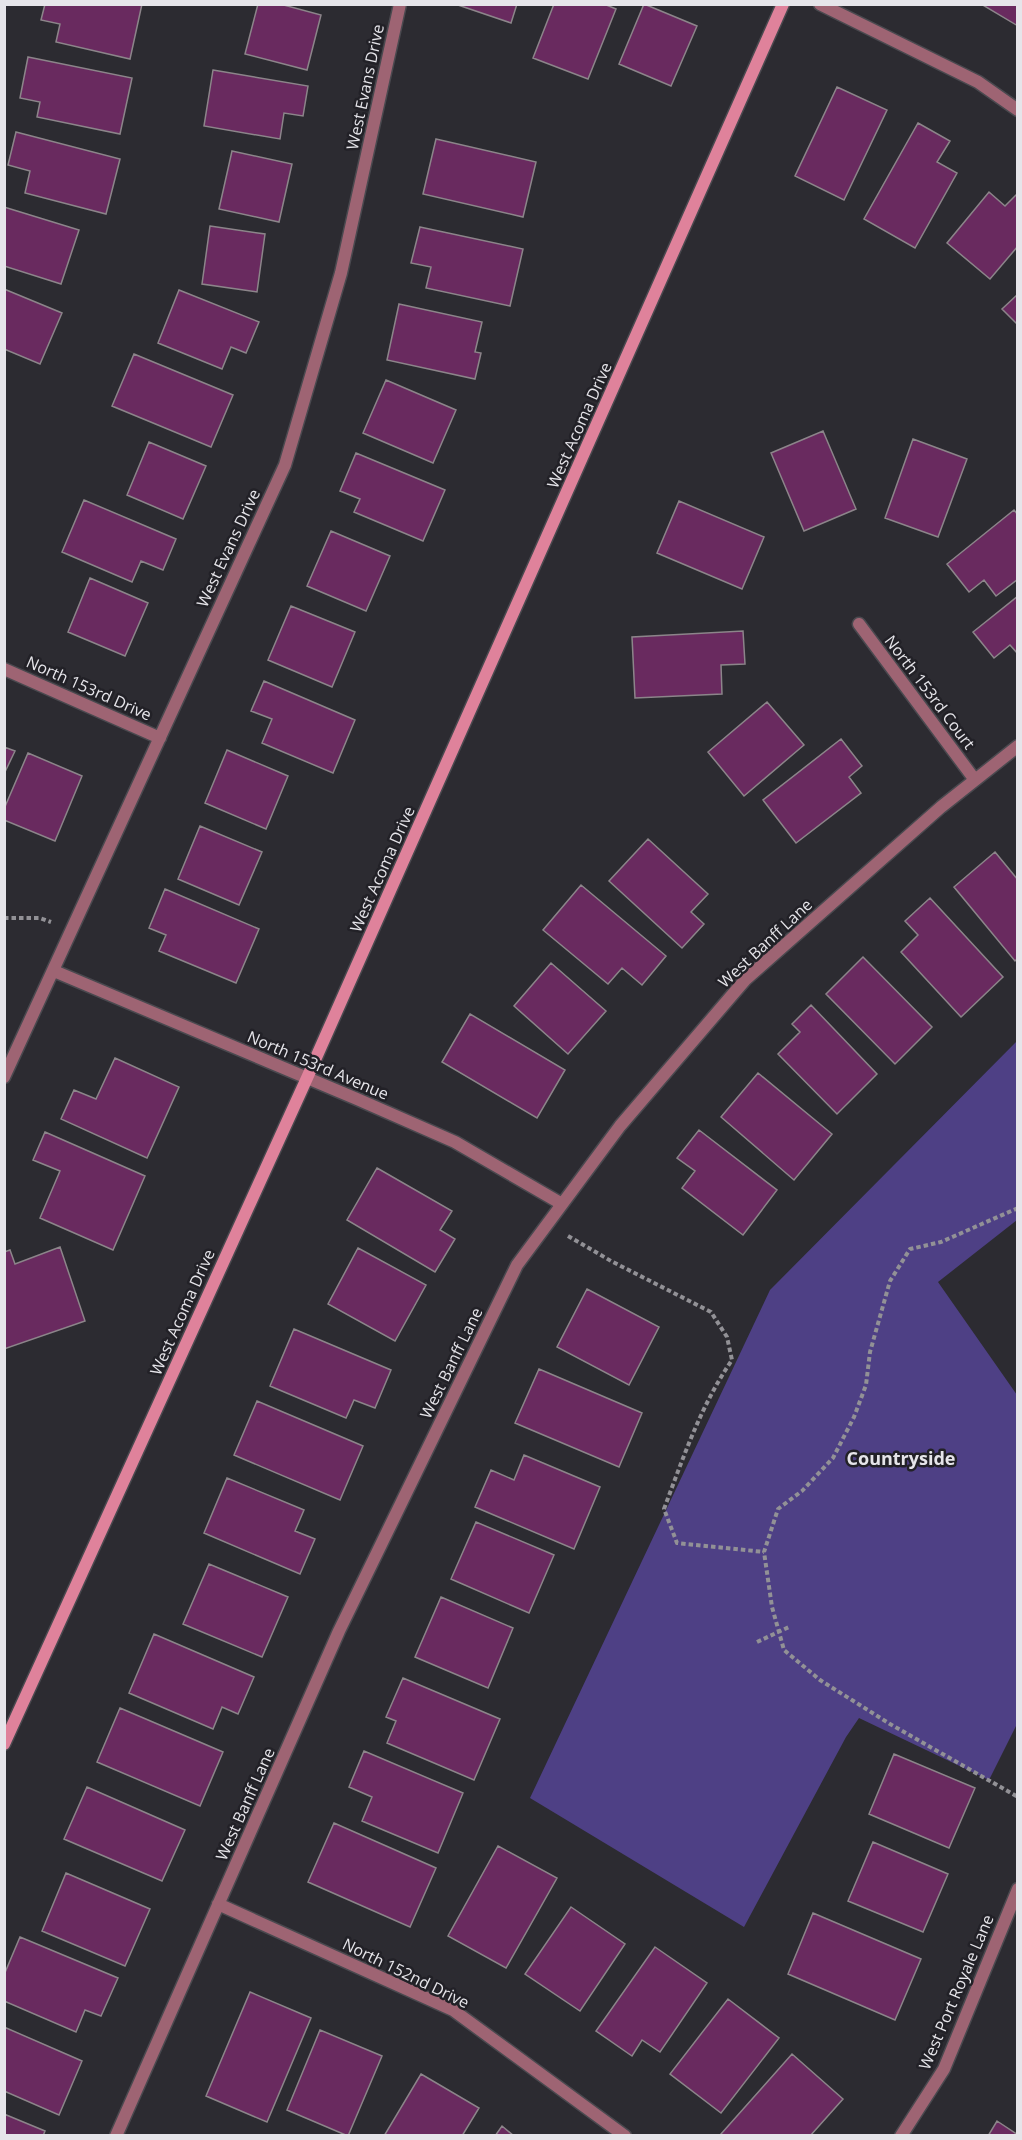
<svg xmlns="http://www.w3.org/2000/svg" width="1022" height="2140" font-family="'Open Sans',sans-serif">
<rect width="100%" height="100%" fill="#2c2b31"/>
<path fill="#4e4085" d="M1017,1041V1220L938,1282L1017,1395V1724L989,1780L859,1718L846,1737L744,1927L530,1798L770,1290Z"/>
<path fill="#692a5f" stroke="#8c858a" stroke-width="1.5" d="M45,4H142L130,59L56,42L60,24L41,20Z
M258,4H280L321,15L307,70L245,54Z
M455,4H517L511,23Z
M554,4H604L616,9L588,79L533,58Z
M644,4L697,26L671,86L619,64Z
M981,4H1018V26Z
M28,57L132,78L120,134L37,117L40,102L20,98Z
M213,70L308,86L303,116L284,113L280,139L204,126Z
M837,87L887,110L844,200L795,176Z
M918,123L950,141L937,162L957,173L915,248L864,219Z
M16,132L120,159L106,214L25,193L30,171L8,165Z
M436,139L536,162L523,217L423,194Z
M232,151L292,164L279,222L219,209Z
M989,192L1005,206L1018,193V246L990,279L947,243Z
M4,207L79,230L61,284L4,266Z
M210,226L265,234L257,292L202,284Z
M420,227L523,249L510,306L426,288L431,267L411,263Z
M4,289L62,313L40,364L4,349Z
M179,290L259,322L246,353L231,347L222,369L158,343Z
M1018,294V325L1002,309Z
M399,304L482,322L475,352L481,353L475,379L387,360Z
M134,354L233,395L211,447L112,406Z
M386,380L456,410L433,463L363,433Z
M823,431L856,509L804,531L771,453Z
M913,439L967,459L938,537L885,518Z
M149,442L206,466L183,519L127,495Z
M356,453L445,490L423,541L354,512L360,499L340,491Z
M84,500L176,539L163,570L141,561L132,582L62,552Z
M679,501L764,537L742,589L657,553Z
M1014,510L1018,515V579L996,596L984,580L969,592L947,564Z
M331,531L390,556L366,611L307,586Z
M90,578L148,603L125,656L68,632Z
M1018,596V654L1010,645L994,658L973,632Z
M291,606L355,632L332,687L268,660Z
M743,631L745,664L721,665L722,694L635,698L632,637Z
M264,681L355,720L333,773L262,743L272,719L251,711Z
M767,702L804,745L744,796L708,752Z
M841,739L862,766L849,777L861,793L796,843L763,800Z
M4,747L15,751L4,774Z
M227,750L288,776L266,829L205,803Z
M28,753L82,776L55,841L4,820V809Z
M200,826L262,852L239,905L178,879Z
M648,839L708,894L691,912L704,924L682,948L609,881Z
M995,852L1018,880V958L1015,961L954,887Z
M581,885L666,956L642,985L622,968L608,984L543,930Z
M165,889L259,929L236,983L159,951L166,935L149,928Z
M930,898L1003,977L961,1017L901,952L918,935L905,921Z
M863,957L932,1027L895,1064L826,994Z
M551,963L606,1011L568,1054L514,1006Z
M811,1005L877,1074L837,1114L778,1054L800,1032L792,1024Z
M470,1014L565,1070L537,1118L442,1062Z
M115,1058L179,1087L147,1158L61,1119L74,1090L96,1099Z
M758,1073L832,1134L794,1180L721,1117Z
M699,1130L777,1190L743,1235L682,1188L695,1171L677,1158Z
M45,1132L145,1176L113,1250L40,1218L60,1171L33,1160Z
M377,1168L452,1211L440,1230L455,1239L435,1272L347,1220Z
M60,1247L85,1321L4,1349V1252L10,1250L15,1264Z
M358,1248L426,1285L395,1341L328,1304Z
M587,1289L659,1327L629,1385L557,1347Z
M294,1329L391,1370L375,1408L354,1400L346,1418L270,1386Z
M539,1369L642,1413L619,1467L515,1423Z
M257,1401L363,1446L340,1500L234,1455Z
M524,1455L600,1487L574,1549L475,1507L491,1470L514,1480Z
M227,1478L304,1510L295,1531L315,1539L300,1574L204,1533Z
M476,1522L554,1555L529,1613L451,1579Z
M209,1564L288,1597L262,1657L183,1624Z
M441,1597L513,1628L488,1688L415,1657Z
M154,1634L254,1677L238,1714L222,1707L213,1729L129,1693Z
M403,1678L500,1719L474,1780L387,1743L396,1721L386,1717Z
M120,1708L223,1752L200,1806L97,1762Z
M364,1751L463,1793L438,1853L362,1821L372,1797L349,1787Z
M894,1754L975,1788L949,1848L869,1814Z
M87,1787L185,1830L162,1881L64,1839Z
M334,1823L436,1868L410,1927L308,1882Z
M873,1842L948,1874L923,1932L848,1901Z
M498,1846L557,1878L506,1968L448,1936Z
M66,1873L150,1909L125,1966L42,1931Z
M571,1907L625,1944L580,2011L525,1974Z
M813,1913L921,1959L895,2020L788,1974Z
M20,1937L118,1978L101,2016L85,2010L76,2032L4,2001V1975Z
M655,1947L707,1983L660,2052L642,2040L632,2056L596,2031Z
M250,1992L311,2018L267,2122L206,2096Z
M728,1999L779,2038L721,2113L670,2074Z
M4,2027L82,2061L59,2115L4,2091Z
M320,2030L382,2056L348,2136L287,2110Z
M792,2054L843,2099L810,2136H723L721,2134Z
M421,2074L479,2108L462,2136H384Z
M4,2114L45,2131L43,2136H4Z
M997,2121L1018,2135V2136H988Z
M502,2126L514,2136H495Z"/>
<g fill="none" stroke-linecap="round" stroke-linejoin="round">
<defs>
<path id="street" d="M820,4L978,82L1018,110
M859,624L975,780
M4,669L160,738
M54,971L357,1099L455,1142L562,1204
M4,1077L285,465L341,273L400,4
M218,1904L453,2010L625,2136
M116,2136L339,1631L517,1265L620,1126L745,980L941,807L1018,746
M901,2136L944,2069L1018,1889"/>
<path id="secondary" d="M4,1744L307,1078L783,4"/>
</defs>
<use href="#street" stroke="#4a494f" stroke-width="15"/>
<use href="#secondary" stroke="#4a494f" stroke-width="15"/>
<path stroke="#929196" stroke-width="4" stroke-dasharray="4.5 3" stroke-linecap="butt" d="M4,918H40L51,922
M1018,1208L941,1242L910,1249L890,1281L870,1352L866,1385L854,1417L833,1458L802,1491L778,1509L764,1552L772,1607L784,1650L820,1680L890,1724L1018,1797
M568,1236L611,1261L711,1312L727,1337L732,1360C701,1405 683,1458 664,1509L677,1543L764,1552
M757,1642L789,1627"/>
<use href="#street" stroke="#9e6473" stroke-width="12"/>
<use href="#secondary" stroke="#df829b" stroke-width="12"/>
</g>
<g text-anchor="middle" stroke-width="5" stroke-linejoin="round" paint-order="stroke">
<g font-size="16" fill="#e6e5ea" stroke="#222127">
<text transform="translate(365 87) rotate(-78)" y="6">West Evans Drive</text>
<text transform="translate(579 425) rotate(-66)" y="6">West Acoma Drive</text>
<text transform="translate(228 548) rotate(-65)" y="6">West Evans Drive</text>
<text transform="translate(89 688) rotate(24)" y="6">North 153rd Drive</text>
<text transform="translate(930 692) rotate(53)" y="6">North 153rd Court</text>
<text transform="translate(382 869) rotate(-66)" y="6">West Acoma Drive</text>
<text transform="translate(765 943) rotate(-43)" y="6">West Banff Lane</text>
<text transform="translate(318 1065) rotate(23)" y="6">North 153rd Avenue</text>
<text transform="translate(182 1312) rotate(-66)" y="6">West Acoma Drive</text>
<text transform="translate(451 1363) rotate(-64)" y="6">West Banff Lane</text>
<text transform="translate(245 1804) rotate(-66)" y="6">West Banff Lane</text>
<text transform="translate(406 1973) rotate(26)" y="6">North 152nd Drive</text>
<text transform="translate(956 1992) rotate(-67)" y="6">West Port Royale Lane</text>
</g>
<g font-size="18" font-weight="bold" fill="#e6e5ea" stroke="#222127">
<text x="901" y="1465">Countryside</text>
</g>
</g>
<rect width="1022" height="2140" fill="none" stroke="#e6e5ea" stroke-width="12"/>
</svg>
